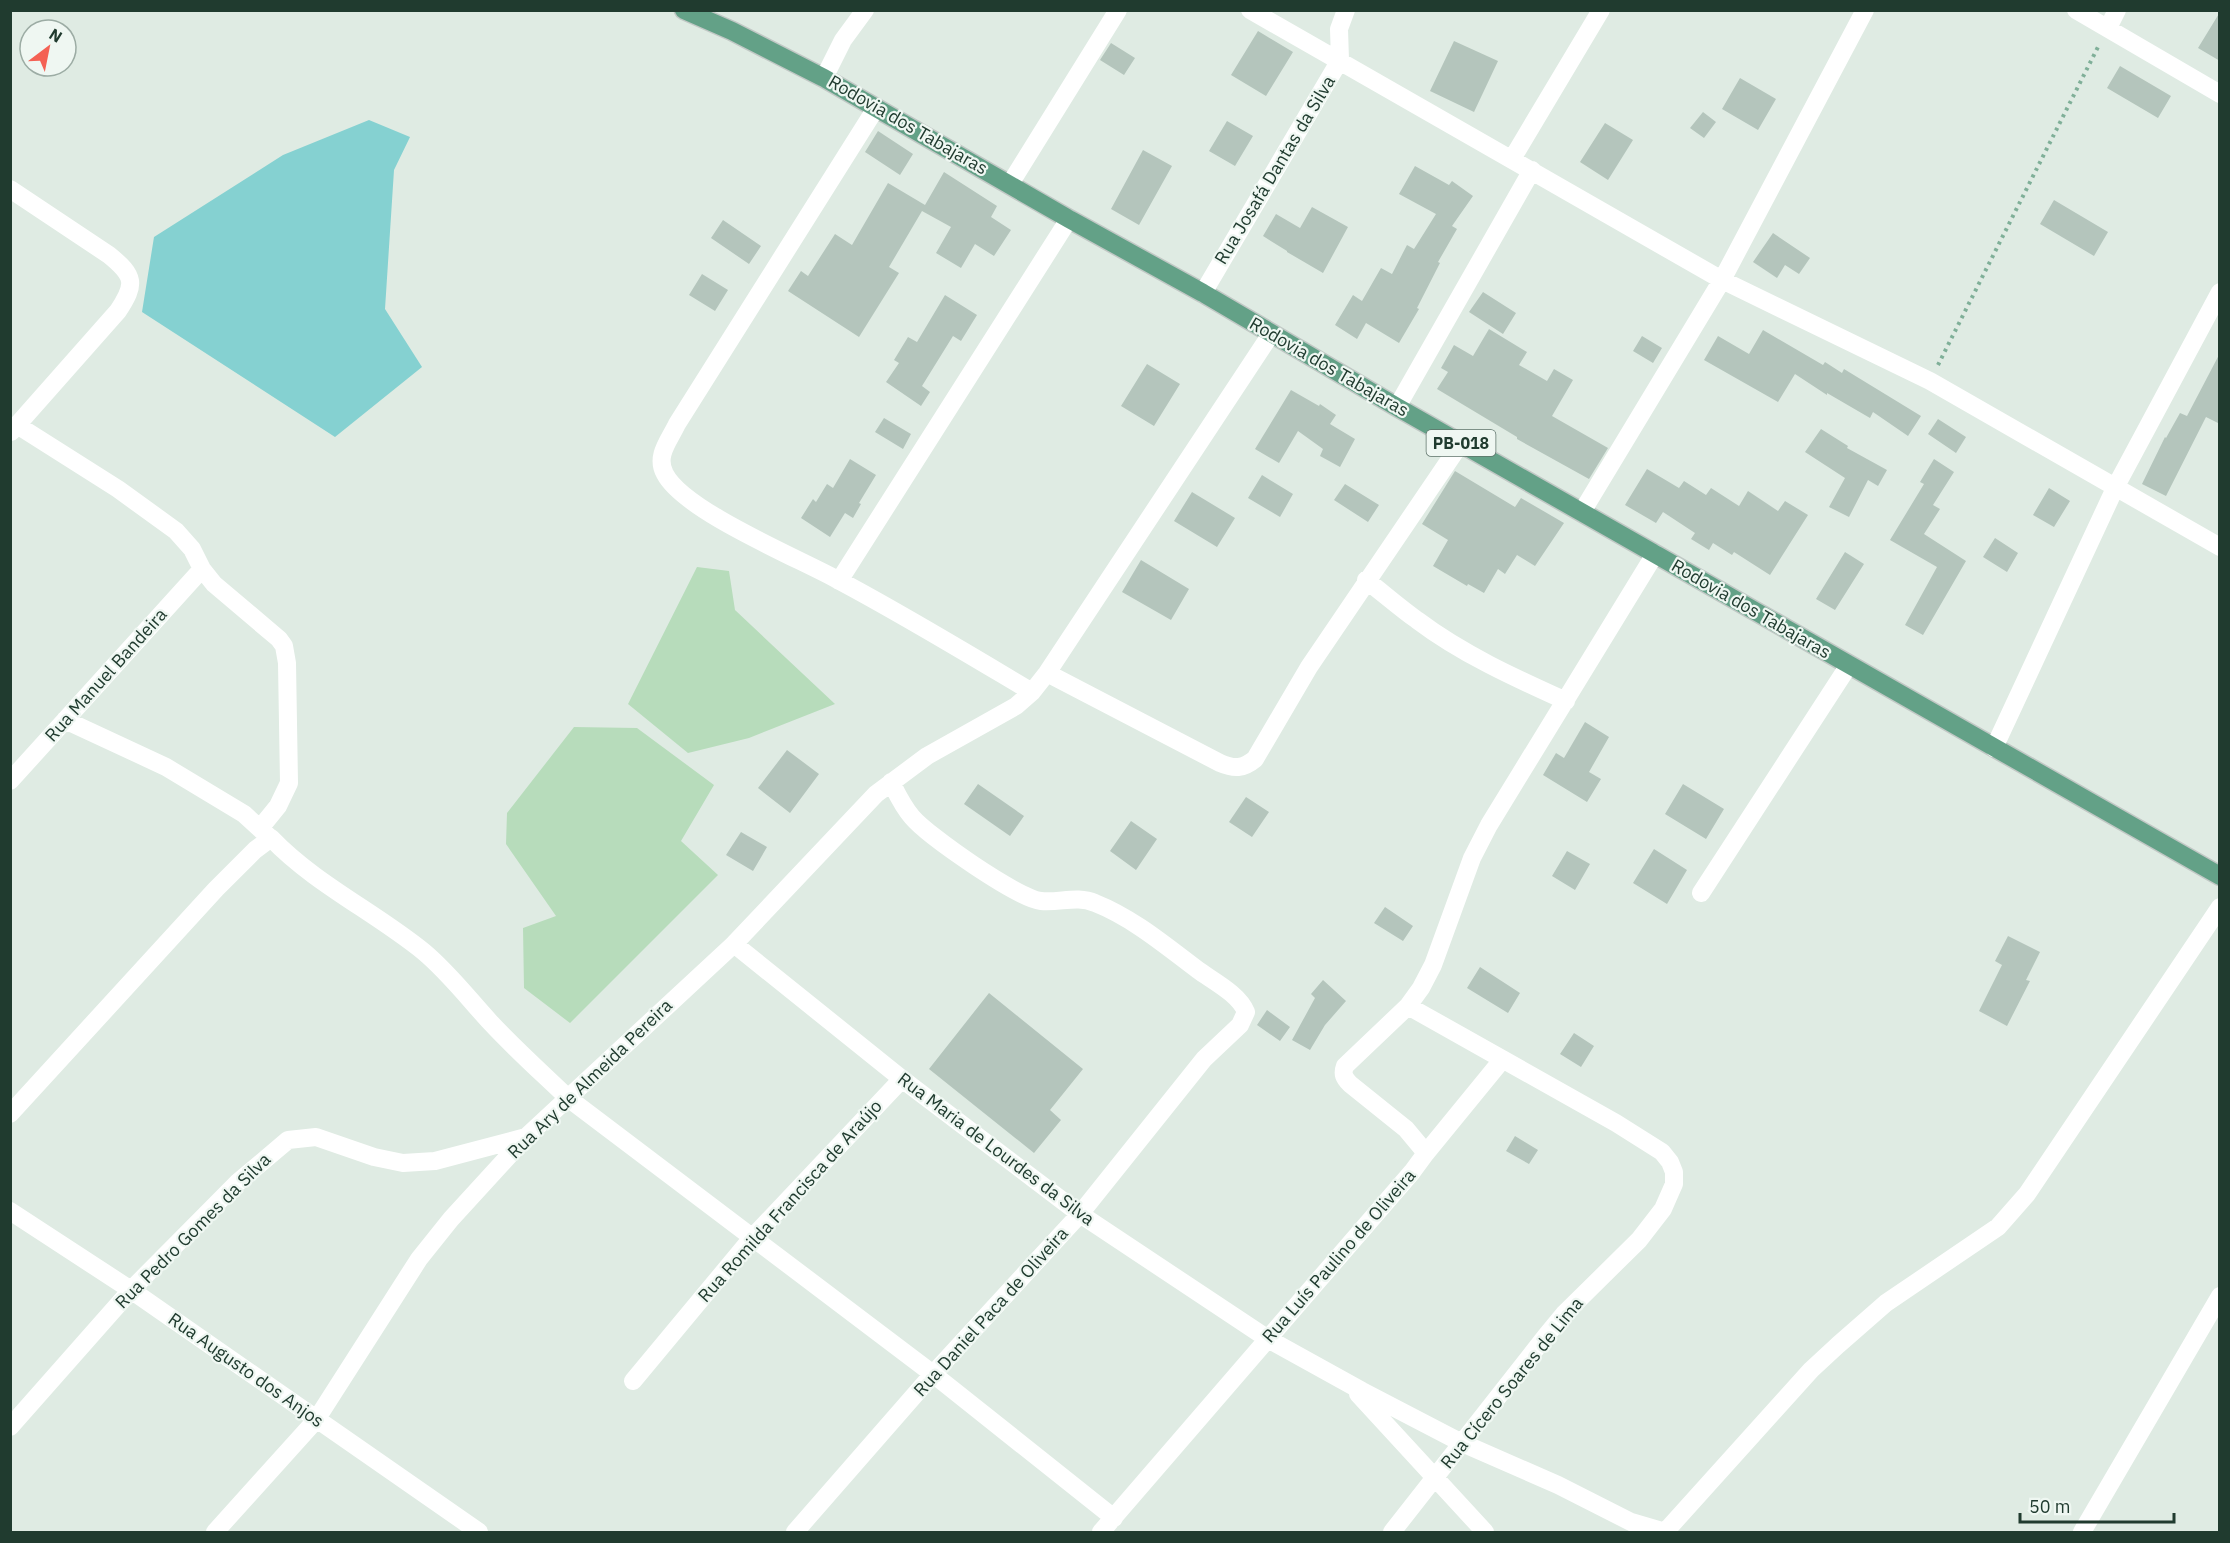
<svg xmlns="http://www.w3.org/2000/svg" width="2230" height="1543" font-family="'IBM Plex Sans',sans-serif">
<rect width="100%" height="100%" fill="#dfebe3"/>
<path fill="#b7dcbb" d="M697,567L729,571L735,610L835,704L749,738L688,753L628,704Z
M574,727L637,728L714,785L681,841L718,875L570,1023L524,988L523,928L556,916L506,844L507,813Z"/>
<path fill="#85d1d1" d="M369,120L410,137L394,170L385,309L422,367L335,437L142,312L154,237L283,155Z"/>
<path fill="#b4c5bc" d="M2220,12V61L2198,48Z
M1258,31L1293,52L1266,96L1231,75Z
M1454,41L1498,61L1474,112L1430,91Z
M1111,43L1135,58L1124,75L1100,60Z
M2120,66L2171,96L2158,118L2107,88Z
M1740,78L1776,99L1758,130L1722,109Z
M1703,112L1716,122L1704,138L1690,128Z
M1227,121L1253,136L1235,166L1209,151Z
M1605,123L1633,140L1608,180L1580,162Z
M878,131L913,154L900,175L865,152Z
M1143,150L1172,166L1139,225L1111,209Z
M1415,166L1449,185L1452,181L1473,196L1452,226L1457,229L1438,262L1440,263L1417,308L1419,309L1399,343L1366,323L1357,339L1335,325L1353,295L1362,301L1381,268L1392,274L1407,245L1414,249L1436,214L1399,194Z
M944,172L997,206L991,217L1011,230L994,256L975,244L961,268L936,253L951,227L922,211L889,267L899,273L859,337L788,291L801,271L808,276L835,234L852,245L888,183L925,205Z
M2054,200L2108,232L2094,256L2040,224Z
M1312,207L1348,227L1323,273L1287,252V251L1263,236L1276,214L1300,228Z
M723,220L761,246L749,264L711,238Z
M1773,233L1810,258L1799,274L1785,265L1777,278L1753,262Z
M702,274L728,290L715,311L689,295Z
M1483,292L1516,313L1503,334L1469,312Z
M945,295L977,315L961,341L953,336L922,386L930,392L921,406L886,382L899,363L894,360L908,337L917,342Z
M1489,329L1527,352L1519,365L1547,381L1554,369L1573,380L1552,416L1608,448L1589,479L1517,439V437L1437,389L1448,372L1441,368L1454,345L1473,356Z
M1763,330L1823,365L1825,362L1842,373L1844,369L1921,416L1908,436L1873,412L1870,418L1827,393V395L1795,374L1778,402L1704,360L1718,336L1749,354Z
M1642,336L1662,348L1653,363L1633,351Z
M2220,353V424L2206,417L2166,496L2142,484L2165,437L2166,438L2180,413L2187,416Z
M1147,364L1180,384L1154,426L1121,406Z
M1291,390L1319,406L1320,404L1336,415L1330,424L1355,439L1340,467L1320,456L1323,449L1298,431L1279,463L1255,449Z
M884,418L911,434L903,449L875,432Z
M1938,419L1966,437L1956,453L1928,434Z
M1821,429L1848,446L1847,448L1887,470L1878,486L1868,480L1849,517L1829,507L1845,478L1805,452Z
M850,459L876,475L859,503L861,504L853,518L845,513L830,537L801,518L813,499L816,502L827,484L833,488Z
M1934,459L1954,472L1933,505L1940,509L1924,534L1966,561L1923,635L1905,625L1937,567L1890,540L1924,484L1920,482Z
M1647,469L1679,488L1684,481L1706,495L1711,488L1739,506L1748,491L1778,511L1785,501L1808,515L1770,575L1734,552L1732,555L1713,543L1709,550L1691,539L1695,533L1663,512L1656,523L1625,505Z
M1455,471L1515,507L1521,498L1564,523L1535,566L1517,555L1505,574L1498,569L1484,593L1468,584L1467,586L1433,566L1448,540L1422,524Z
M1262,475L1293,494L1280,517L1248,498Z
M1345,484L1379,505L1368,522L1334,500Z
M2049,488L2070,501L2054,527L2033,515Z
M1192,492L1235,518L1217,547L1174,521Z
M1995,538L2018,553L2007,572L1983,557Z
M1845,552L1864,564L1835,610L1816,599Z
M1141,560L1189,589L1171,620L1122,592Z
M1585,722L1609,737L1589,772L1601,779L1587,802L1543,775L1556,753L1564,758Z
M787,750L819,774L790,813L758,788Z
M978,784L1024,816L1010,836L964,804Z
M1683,784L1724,809L1706,839L1665,814Z
M1246,797L1269,812L1252,837L1229,822Z
M1131,821L1157,839L1136,870L1110,851Z
M741,832L767,847L753,871L726,855Z
M1654,849L1687,870L1667,904L1633,883Z
M1567,851L1590,864L1575,890L1552,876Z
M1385,907L1413,926L1403,941L1374,923Z
M2008,936L2040,952L2026,980L2030,981L2007,1026L1979,1011L2002,965L1995,961Z
M1480,967L1520,993L1508,1013L1467,988Z
M1323,980L1346,1001L1325,1025L1310,1050L1292,1040L1315,998L1311,994Z
M989,993L1083,1069L1050,1110L1061,1120L1034,1153L929,1069Z
M1267,1010L1290,1027L1280,1041L1257,1025Z
M1574,1033L1594,1046L1581,1067L1560,1054Z
M1515,1136L1538,1150L1529,1164L1506,1151Z"/>
<g fill="none" stroke-linecap="round" stroke-linejoin="round">
<defs>
<path id="primary" d="M684,10L732,31L824,78L1069,219L1203,293L1397,407L2220,876"/>
</defs>
<use href="#primary" stroke="#c1c8c5" stroke-width="21"/>
<path stroke="#7faf98" stroke-width="4" stroke-dasharray="3 4.5" stroke-linecap="butt" d="M1938,365L2099,45"/>
<path stroke="#fff" stroke-width="18" d="M1250,10L1722,280L1930,381L2220,547
M2076,10L2220,94
M2108,28L2117,10
M824,78L843,40L865,10
M876,108L677,424C669,441 655,456 665,474C684,511 798,558 838,580C904,615 968,654 1032,692
M1512,159L1601,10
M1010,184L1118,10
M10,189L109,255C135,276 136,284 118,311L11,432
M1203,293L1340,60L1339,29L1346,10
M1397,407L1532,170
M17,425L118,489L176,531L192,549L202,569L214,584L279,639L284,646L287,663L289,783L278,806L261,827
M1582,512L1722,280L1865,10
M1366,580C1383,593 1400,608 1417,620C1462,654 1515,678 1566,701
M839,581L1069,219
M1047,673L1220,763C1234,769 1243,769 1255,759L1309,667L1461,443
M65,720L166,767L244,814L268,836
M1994,748L2116,486L2220,292
M10,781L202,569
M1701,893L1849,665
M734,944L902,1079L1080,1214L1268,1339L1362,1391L1462,1443L1558,1485L1631,1522L1665,1532
M10,1114L216,889L255,850L271,838C315,884 375,912 424,952C449,973 468,998 490,1022C515,1049 542,1073 568,1098L933,1374L1114,1518
M1426,1153L1502,1060
M10,1211L131,1290L479,1532
M633,1381L751,1239L902,1079
M1358,1394L1485,1532
M10,1427L131,1290L237,1183L288,1140L316,1137L374,1157L403,1163L435,1161L526,1137
M215,1532L316,1420L419,1259L451,1219L526,1137L734,944L876,794L927,756L1016,706L1032,692L1047,673L1271,334
M795,1532L933,1374L1080,1214L1204,1059L1240,1025L1246,1012C1239,994 1213,981 1198,970C1166,946 1133,918 1095,903C1077,895 1060,903 1041,901C1017,898 928,836 912,817C903,807 897,794 891,782
M1101,1532L1412,1172L1426,1153L1406,1129L1350,1084C1344,1078 1342,1074 1345,1066L1408,1006L1421,988L1433,965L1472,858L1489,825L1655,554
M1392,1532L1545,1337L1564,1314L1639,1240L1663,1209L1674,1184V1172L1670,1162L1662,1152L1616,1123L1408,1006
M1665,1532L1811,1370L1838,1345L1886,1303L1998,1227L2027,1194L2220,907
M2082,1532L2220,1296"/>
<use href="#primary" stroke="#63a187" stroke-width="18"/>
</g>
<g text-anchor="middle" stroke-width="4.5" stroke-linejoin="round" paint-order="stroke">
<rect fill="#eff7f2" stroke="#5e736a" stroke-width="1.5" x="1426.5" y="430" width="69" height="26" rx="4.5"/>
<g font-size="16" font-weight="bold" fill="#203b2f">
<text x="1461" y="449">PB-018</text>
</g>
<g font-size="18" fill="#203b2f" stroke="#eff7f2">
<text transform="translate(908 125) rotate(30)" y="6">Rodovia dos Tabajaras</text>
<text transform="translate(1275 170) rotate(-59)" y="6">Rua Josafá Dantas da Silva</text>
<text transform="translate(1329 367) rotate(30)" y="6">Rodovia dos Tabajaras</text>
<text transform="translate(1751 609) rotate(30)" y="6">Rodovia dos Tabajaras</text>
<text transform="translate(106 675) rotate(-48)" y="6">Rua Manuel Bandeira</text>
<text transform="translate(590 1079) rotate(-44)" y="6">Rua Ary de Almeida Pereira</text>
<text transform="translate(996 1149) rotate(37)" y="6">Rua Maria de Lourdes da Silva</text>
<text transform="translate(790 1201) rotate(-48)" y="6">Rua Romilda Francisca de Araújo</text>
<text transform="translate(193 1231) rotate(-45)" y="6">Rua Pedro Gomes da Silva</text>
<text transform="translate(1339 1256) rotate(-49)" y="6">Rua Luís Paulino de Oliveira</text>
<text transform="translate(991 1312) rotate(-48)" y="6">Rua Daniel Paca de Oliveira</text>
<text transform="translate(246 1370) rotate(35)" y="6">Rua Augusto dos Anjos</text>
<text transform="translate(1512 1383) rotate(-51)" y="6">Rua Cícero Soares de Lima</text>
</g>
</g>
<rect width="2230" height="1543" fill="none" stroke="#203b2f" stroke-width="24"/>
<g transform="translate(48 48) rotate(32)"><circle r="28" fill="#eff7f2" stroke="#9caca4" stroke-width="1.5"/>
<path d="M0-4.5L10 22L0 15L-10 22Z" fill="#f46154"/>
<text y="-9" font-size="16" font-weight="bold" text-anchor="middle" fill="#203b2f">N</text>
</g>
<path d="M2020 1513v9h154v-9" fill="none" stroke="#203b2f" stroke-width="3"/>
<text x="2029" y="1513" font-size="18" fill="#203b2f" stroke="#eff7f2" stroke-width="4.5" paint-order="stroke">50 m</text>
</svg>
